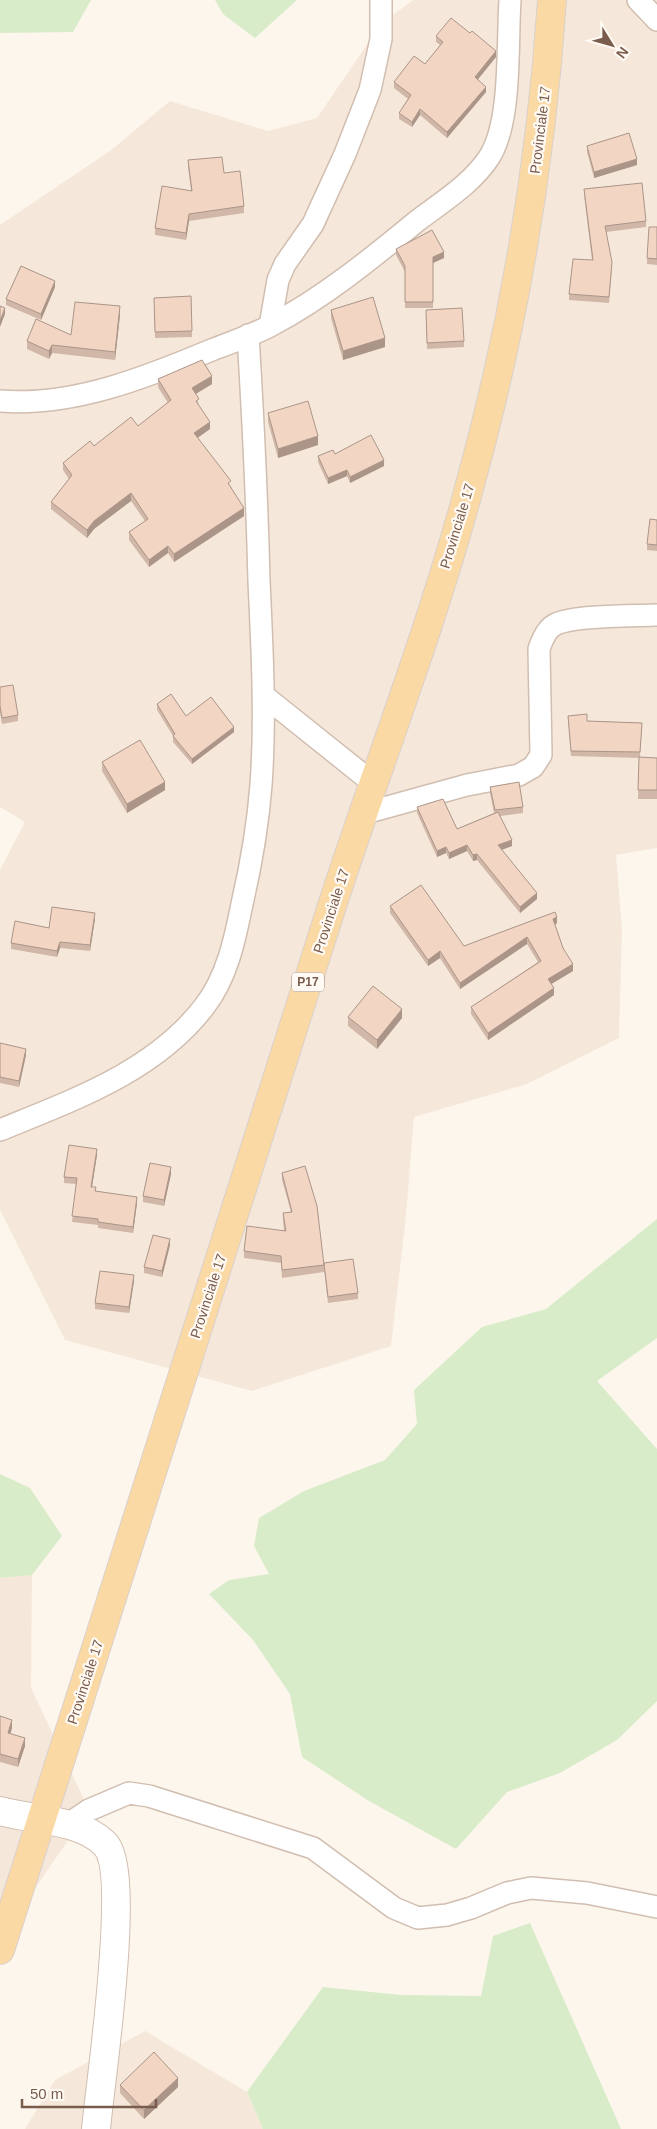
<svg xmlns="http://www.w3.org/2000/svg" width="657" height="2129" font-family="Helvetica,sans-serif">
<rect width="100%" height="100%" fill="#fdf6ec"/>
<path fill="#f5e8da" d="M413,0H657V848L616,855L622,929L619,1038L527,1084L414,1117L406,1216L391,1346L252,1391L65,1340L0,1210V870L25,822L0,807V225L110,151L170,101L268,131L317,118L381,24Z
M32,1575L31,1688L89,1810L7,1929L0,1926V1578Z
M145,2031L247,2092L263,2129H25L55,2080Z"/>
<path fill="#d8ecc9" d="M0,0H91L73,32L0,33Z
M215,0H297L255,38L223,14Z
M657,1219V1338L597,1381L657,1449V1701L617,1740L560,1773L507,1792L456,1849L369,1801L302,1757L290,1694L253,1640L209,1594L229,1580L269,1574L254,1546L259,1518L304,1491L385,1460L417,1424L414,1390L482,1327L546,1309Z
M0,1474L30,1488L62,1536L32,1575L0,1578Z
M530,1923L621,2129H263L247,2092L323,1987L401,1995L481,1996L493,1936Z"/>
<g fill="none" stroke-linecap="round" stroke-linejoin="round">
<defs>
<path id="minor" d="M638,0L657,20
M270,326L278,280L285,264L313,224L345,154L370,90L381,39V0
M0,401C73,407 147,377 214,349C233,342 252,335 270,326C323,298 371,259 417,221C442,202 473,183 490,156C512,120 507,43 510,0
M263,695L373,783
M362,814L467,785L519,775L533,767L541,755L539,649C542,640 547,628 556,624C576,615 633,616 657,615
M0,1130C73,1100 154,1072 204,1007C227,978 235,939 242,904C251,865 258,824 261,785C266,717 262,648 259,581C257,499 253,417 248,335
M67,1825L89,1810L129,1793L149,1796L313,1848L394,1908L418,1918L447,1915L471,1908L507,1893L531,1888L587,1893L657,1907"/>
<path id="tertiary" d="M0,1811C33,1820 78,1819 104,1843C133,1869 100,2083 96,2129"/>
<path id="primary" d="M0,1950C110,1603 221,1256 331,909C376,770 430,633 468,492C513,331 541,167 552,0"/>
</defs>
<use href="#minor" stroke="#d1beb0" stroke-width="24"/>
<use href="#tertiary" stroke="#d1beb0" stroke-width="30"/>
<use href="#primary" stroke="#dad1cd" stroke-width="30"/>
<use href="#minor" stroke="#fff" stroke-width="21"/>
<use href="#tertiary" stroke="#fff" stroke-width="28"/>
<use href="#primary" stroke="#fbd9a5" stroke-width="28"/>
</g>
<path fill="#d1b7a8" d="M436,36L496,57L478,79L486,92L447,138L420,115L412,127L399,119V113L408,99L394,88V82L425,64L440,45L436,42Z
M587,146L637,165L594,178L587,152Z
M188,160L224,173L244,206V213L189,221L186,240L155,235V228L191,191L188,167Z
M584,189L646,221V227L606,232L612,268L609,303L569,300V294L592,260L584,195Z
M657,227V265L647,264V258Z
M396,249L444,258L433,263V308H405V272L396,255Z
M55,287L41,320L6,305V299Z
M191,296L192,337L155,338L154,298Z
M331,310L385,347L343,360L331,318Z
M120,315L115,360L52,353L49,359L27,349V341L71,335Z
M426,316L464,341V347L427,349Z
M158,379L212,384L196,394L199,406L210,429L198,438L231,487L244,516L174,562L168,553L149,567L129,540V532L145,521L131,501L94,529L87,538L51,509V502L69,479L63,470V463L94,446L138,426L168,403L158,387Z
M268,413L318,445L278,458L268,422Z
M335,454L384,466L350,483L347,476L328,484L318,462V456Z
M657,520V551L647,550V544Z
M0,687L18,715V721L2,724L0,712Z
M157,704L186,716L234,732L192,764L173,742V736L157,710Z
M568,716L587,721L642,723L640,757L657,758V799H638L639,758L571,756Z
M102,762L165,790L127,813L102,771Z
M490,787L523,807V813L500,816L512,846L502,850L537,899L520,913L477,860L473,861L467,851L449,859L446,853L437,857L417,813V807L457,829L494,813L490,793Z
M390,906L464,946L557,923L555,925L563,948L573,971L551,984L554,995L488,1040L471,1014V1007L538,962L527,944L460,989L440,958L428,966L390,913Z
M95,919L90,951L60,948L57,957L11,949V943L49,928Z
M348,1017L402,1018L377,1049L348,1026Z
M0,1043L26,1055L19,1087L0,1083Z
M97,1155L92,1187L96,1191L137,1203L133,1233L98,1228V1225L72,1222L76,1184L64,1183V1177Z
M282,1173L324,1265V1272L282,1278L281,1263L244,1258V1251L284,1231L283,1220V1213L291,1212L282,1180Z
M171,1174L164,1206L143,1202V1196Z
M170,1245L162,1277L144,1273V1267Z
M324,1263L358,1293V1299L328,1303L324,1269Z
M134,1281L129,1313L95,1309V1303Z
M0,1716L12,1728L10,1734L25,1746L18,1767L0,1762Z
M120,2085L178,2087L144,2119L120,2093Z"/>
<path fill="#aa9588" d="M496,51V57L475,83V77Z
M486,87V92L447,138V132Z
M420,109V115L412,127V122Z
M637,159V165L594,178V172Z
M189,214V221L186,240V233Z
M444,252V258L433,263V257Z
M55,281V287L41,320V314Z
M120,306V315L115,360V352Z
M5,308V314L0,327V321Z
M385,338V347L343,360V351Z
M52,345V353L49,359V351Z
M212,376V384L192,396V388Z
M210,422V429L194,440V433Z
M318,436V445L278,458V449Z
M384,460V466L350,483V477Z
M347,470V476L328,484V478Z
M131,493V501L94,529L87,538V530L94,521Z
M244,508V516L174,562V554Z
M168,546V553L149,567V560Z
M234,727V732L192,764V759Z
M165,782V790L127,813V804Z
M512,840V846L498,851V845Z
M467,845V851L449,859V853Z
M446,847V853L437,857V851Z
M477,854V860L473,861V855Z
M537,893V899L520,913V907Z
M95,913V919L90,951V945Z
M557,917V923L553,926V919Z
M527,937V944L460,989V983Z
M60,942V948L57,957V951Z
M440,951V958L428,966V960Z
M573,964V971L548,986V979Z
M554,988V995L488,1040V1033Z
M402,1009V1018L377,1049V1040Z
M26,1049V1055L19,1087V1081Z
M97,1149V1155L91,1193V1187Z
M171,1167V1174L164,1206V1200Z
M137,1197V1203L133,1233V1227Z
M170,1239V1245L162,1277V1271Z
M134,1275V1281L129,1313V1307Z
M12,1720V1728L8,1741V1733Z
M25,1738V1746L18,1767V1759Z
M178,2078V2087L144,2119V2110Z"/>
<path fill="#f3d5c3" stroke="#aa9588" d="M451,18L470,33L472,31L496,51L475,77L486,87L447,132L420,109L412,122L399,113L411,95L394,82L414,56L425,64L443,42L436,36Z
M629,133L637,159L594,172L587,146Z
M222,157L224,173L240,171L244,206L189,214L186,233L155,228L162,186L192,191L188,160Z
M642,183L646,221L605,226L612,262L609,297L569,294L573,259L593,260L584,189Z
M649,227H657V259L647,258Z
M432,230L444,252L433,257V302H405V266L396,249Z
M21,266L55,281L41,314L6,299Z
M191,296L192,331L155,332L154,298Z
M373,297L385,338L343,351L331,310Z
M75,302L120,306L115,352L52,345L49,351L27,341L36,319L71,335Z
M0,306L5,308L0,321Z
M462,308L464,341L427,343L426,310Z
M202,360L212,376L192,388L199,399L196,401L210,422L194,433L231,481L228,483L244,508L174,554L168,546L149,560L129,532L148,519L131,493L94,521L87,530L51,502L72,475L63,463L90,441L94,446L131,417L138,426L171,400L158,379Z
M308,401L318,436L278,449L268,413Z
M371,435L384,460L350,477L347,470L328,478L318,456L333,450L335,454Z
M650,519L657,520V545L647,544Z
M13,685L18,715L2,718L0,706V687Z
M171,694L186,716L211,697L234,727L192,759L173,736L175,734L157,704Z
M587,714V721L642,723L640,752L571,751L568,716Z
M140,740L165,782L127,804L102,762Z
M639,757L657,758V790H638Z
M519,782L523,807L495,810L490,787Z
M443,799L457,829L498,812L512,840L498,845L537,893L520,907L477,854L473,855L467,845L449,853L446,847L437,851L417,807Z
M421,885L464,946L555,912L557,917L553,919L563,948L573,964L548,979L554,988L488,1033L471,1007L541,961L527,937L460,983L440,951L428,960L390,906Z
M52,907L95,913L90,945L60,942L57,951L11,943L15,921L49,928Z
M373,986L402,1009L377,1040L348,1017Z
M0,1043L26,1049L19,1081L0,1077Z
M69,1145L97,1149L91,1187H96L95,1191L137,1197L133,1227L98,1222V1219L72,1216L77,1178L64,1177Z
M150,1163L171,1167L164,1200L143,1196Z
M305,1166L317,1206L324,1265L282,1270L281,1256L244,1251L247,1226L286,1231L283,1213L292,1212L282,1173Z
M153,1235L170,1239L162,1271L144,1267Z
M353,1259L358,1293L328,1297L324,1263Z
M100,1271L134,1275L129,1307L95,1303Z
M0,1716L12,1720L8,1733L25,1738L18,1759L0,1754Z
M154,2052L178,2078L144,2110L120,2085Z"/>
<g text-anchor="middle" stroke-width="4.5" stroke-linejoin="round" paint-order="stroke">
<rect fill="#fffaf3" stroke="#a28b7f" stroke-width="1" x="292" y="972.5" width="32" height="19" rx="4"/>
<g font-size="12" font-weight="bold" fill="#7a5c4d">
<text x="308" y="986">P17</text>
</g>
<g font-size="14" fill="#7a5c4d" stroke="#fffaf3">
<text transform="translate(540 130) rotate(-83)" y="5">Provinciale 17</text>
<text transform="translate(457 526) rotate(-73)" y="5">Provinciale 17</text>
<text transform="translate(331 911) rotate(-72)" y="5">Provinciale 17</text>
<text transform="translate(208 1296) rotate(-72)" y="5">Provinciale 17</text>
<text transform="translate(85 1682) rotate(-72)" y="5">Provinciale 17</text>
</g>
</g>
<g transform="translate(612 45) rotate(127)" stroke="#fffaf3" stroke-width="4" paint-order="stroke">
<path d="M0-4L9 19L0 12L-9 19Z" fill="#7a5c4d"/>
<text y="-8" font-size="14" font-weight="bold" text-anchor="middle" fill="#7a5c4d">N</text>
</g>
<path d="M22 2099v8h134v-8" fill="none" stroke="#7a5c4d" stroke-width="2.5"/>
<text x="30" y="2099" font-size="15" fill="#7a5c4d" stroke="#fffaf3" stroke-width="4" paint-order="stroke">50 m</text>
</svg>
